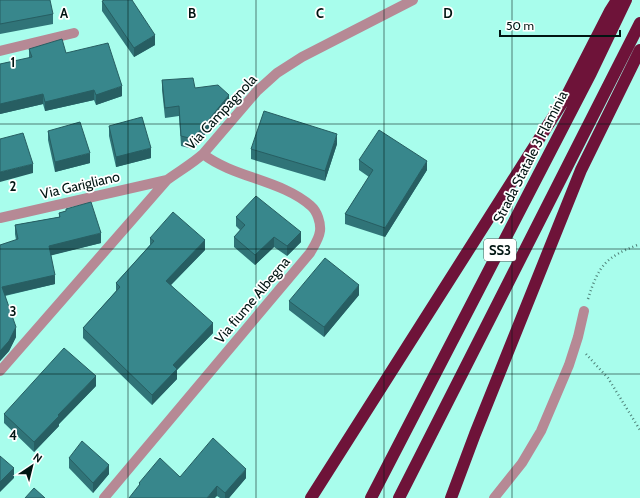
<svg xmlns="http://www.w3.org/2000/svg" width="640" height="498" font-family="Cabin,sans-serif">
<rect width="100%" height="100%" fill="#a8fdec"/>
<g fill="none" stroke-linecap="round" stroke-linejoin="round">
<path stroke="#4f8279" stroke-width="2.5" stroke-dasharray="1 3" stroke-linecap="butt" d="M588,299C599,264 606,257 640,244
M586,354L608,378L640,430"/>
<path stroke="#b68995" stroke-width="10" d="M0,51L74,33
M0,218L167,180
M0,371L167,180C179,171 192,164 203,154L257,91L277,73L302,57L413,0
M104,498L310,253C314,246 319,239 320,231C321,223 317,211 311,206C282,180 234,178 203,154
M494,498L522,463L541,431L569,365L578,337L584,311"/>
<path stroke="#6e1339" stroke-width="12" d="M311,498L567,95L610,11L617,0
M371,498L591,73L626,0
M399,498L640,23
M451,498L475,434L581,170L640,50"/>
</g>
<path fill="#307478" d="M0,0L53,14V24L0,34Z
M102,1L155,45L134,57L102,11Z
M29,49L66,53L122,96L96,105L94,100L45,111L43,104L0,114V64L29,58Z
M162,80L195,88L229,105L193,149L181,146L179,116L165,118L162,90Z
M109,126L151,158L116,167L109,136Z
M48,131L90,163L55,172L48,140Z
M337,144L325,181L251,159V149Z
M359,160L427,170L385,237L345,224V214L369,177L359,170Z
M66,209L101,243L51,255L55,284L5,296L16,337L9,351L0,361V245L16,240L15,234V225L59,217V213L66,211Z
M236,217L301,242L287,256L274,247L255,265L234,247V237L240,230L236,226Z
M150,238L205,250L171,285L213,333L177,370V379L152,405L83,338V328L116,291V283L150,245Z
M359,295L324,337L289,310V301Z
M96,386L59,424V426L34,452L4,423V414Z
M69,458L109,474L93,493L69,468Z
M180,477L246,478L229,498H220L217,496L139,486V483Z"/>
<path fill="#275e62" d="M155,35V45L134,57V48Z
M122,86V96L96,105V95Z
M94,90V100L45,111V102Z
M43,94V104L0,114V104Z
M229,95V105L193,149V139Z
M337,134V144L325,181V171Z
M151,148V158L116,167V157Z
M90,153V163L55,172V162Z
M427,161V170L385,237V228Z
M33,164V173L0,182V172Z
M301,232V242L287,256V246Z
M101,233V243L49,256V246Z
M274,237V247L255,265V255Z
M205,240V250L166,290V281Z
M55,275V284L2,296V287Z
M359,285V295L324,337V327Z
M213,323V333L177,370V379L152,405V395L173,365Z
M16,327V337L9,351L0,361V351Z
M96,376V386L59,424V426L34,452V442L58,415Z
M109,465V474L93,493V483Z
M14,468V478L0,492V482Z
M246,469V478L229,498H225V493Z
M217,486V496L215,498H207Z"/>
<path fill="#38878c" stroke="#275e62" d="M0,0H50L53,14L0,24Z
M105,0H132L155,35L134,48L102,1Z
M62,39L66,53L108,43L122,86L96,95L94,90L45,102L43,94L0,104V64L32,57L29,49Z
M193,78L195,88L218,85L229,95L193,139L181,136L179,106L165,108L162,80Z
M264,111L337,134L325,171L251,149Z
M142,117L151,148L116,157L109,126Z
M80,122L90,153L55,162L48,131Z
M379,130L427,161L385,228L345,214L373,170L359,160Z
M23,133L33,164L0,172V139Z
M256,196L301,232L287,246L274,237L255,255L234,237L245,225L236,217Z
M91,202L101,233L49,246L55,275L2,287L16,327L9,341L0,351V245L18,239L15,225L60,217L59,213L66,211V209Z
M173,212L205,240L166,281L213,323L173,365L177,369L152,395L83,328L120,287L116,283L154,241L150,238Z
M325,258L359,285L324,327L289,301Z
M64,348L96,376L58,415L59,416L34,442L4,414Z
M213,438L246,469L225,493L217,486L207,498H129L140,484L139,483L160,458L180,477Z
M82,441L109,465L93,483L69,458Z
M0,456L14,468L0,482Z
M34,488L45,498H25Z"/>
<path fill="none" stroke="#001512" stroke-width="1" stroke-opacity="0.55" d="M128,0V498M256,0V498M384,0V498M512,0V498M0,124H640M0,249H640M0,374H640"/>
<g text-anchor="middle" stroke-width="3.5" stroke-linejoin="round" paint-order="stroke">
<rect fill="#fff" stroke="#4c5b59" stroke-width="1" x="484" y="239" width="32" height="22" rx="3"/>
<g font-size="13" font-weight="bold" fill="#001512">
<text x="500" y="255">SS3</text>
</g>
<g font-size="14" fill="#001512" stroke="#fff">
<text transform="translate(221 112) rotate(-47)" y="5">Via Campagnola</text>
<text transform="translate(530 157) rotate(-63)" y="5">Strada Statale 3 Flaminia</text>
<text transform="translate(80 185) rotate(-13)" y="5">Via Garigliano</text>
<text transform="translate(252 300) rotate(-50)" y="5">Via fiume Albegna</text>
</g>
</g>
<g font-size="13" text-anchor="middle" font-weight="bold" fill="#001512" stroke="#fff" stroke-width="3.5" stroke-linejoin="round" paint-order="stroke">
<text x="64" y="18">A</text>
<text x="192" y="18">B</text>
<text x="320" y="18">C</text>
<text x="448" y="18">D</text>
<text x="13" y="67">1</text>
<text x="13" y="191">2</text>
<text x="13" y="316">3</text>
<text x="13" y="440">4</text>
</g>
<g transform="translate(32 466) rotate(35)" stroke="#ffffff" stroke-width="3" paint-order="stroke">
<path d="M0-3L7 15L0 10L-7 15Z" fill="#001512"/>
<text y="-6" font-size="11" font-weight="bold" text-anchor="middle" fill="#001512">N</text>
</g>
<path d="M500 30v6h120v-6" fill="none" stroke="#001512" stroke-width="2"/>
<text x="506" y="30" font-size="12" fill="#001512" stroke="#ffffff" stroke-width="3" paint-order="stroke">50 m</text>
</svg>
